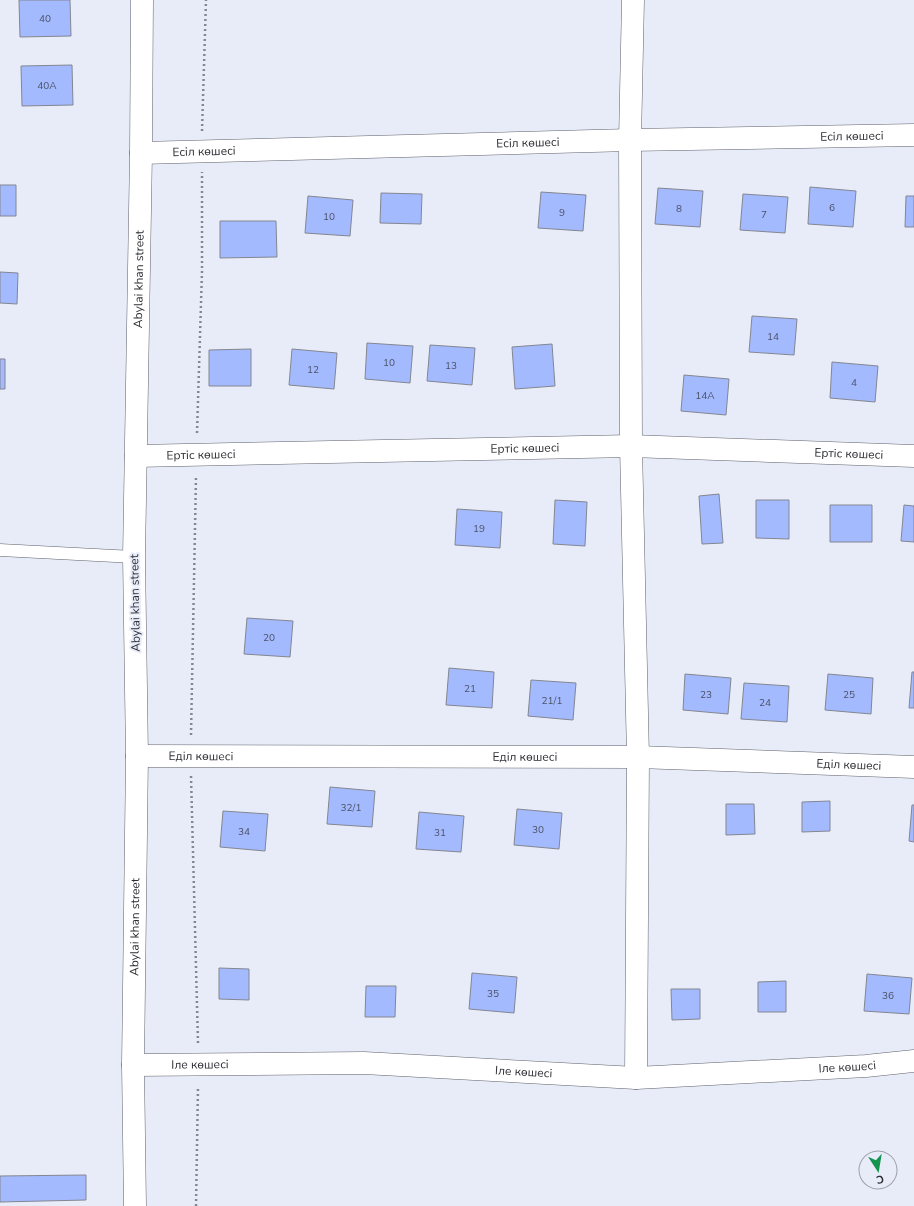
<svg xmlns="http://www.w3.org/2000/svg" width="914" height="1206" font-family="'Nunito Sans',sans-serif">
<rect width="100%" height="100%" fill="#e8ecf8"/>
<path fill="#a4bafe" stroke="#838691" d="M19,0H70L71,36L20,37Z
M72,65L73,105L22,106L21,66Z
M0,185H16V216H0Z
M810,187L856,191L853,227L808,224Z
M658,188L703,191L700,227L655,224Z
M541,192L586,195L583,231L538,228Z
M381,193L422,194L421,224L380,223Z
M743,194L788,197L785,233L740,230Z
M308,196L353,200L350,236L305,233Z
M906,196H914V227H905Z
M220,221H276L277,257L220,258Z
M0,272L18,273L17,304L0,303Z
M752,316L797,319L794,355L749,352Z
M367,343L413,346L410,383L365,379Z
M552,344L555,386L515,389L512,347Z
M430,345L475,348L472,385L427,381Z
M251,349V386H209V350Z
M292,349L337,353L334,389L289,385Z
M0,359H5V389H0Z
M832,362L878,366L875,402L830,398Z
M684,375L729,379L726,415L681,411Z
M719,494L723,543L702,544L699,496Z
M555,500L587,502L585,546L553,544Z
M756,500H789V539L756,538Z
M830,505H872V542H830Z
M904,505L914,506V542L901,541Z
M457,509L502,512L500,548L455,545Z
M247,618L293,621L290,657L244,654Z
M449,668L494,672L492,708L446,705Z
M912,672H914V708H909Z
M685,674L731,678L728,714L683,710Z
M828,674L873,678L871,714L825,710Z
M531,680L576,683L573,720L528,716Z
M744,683L789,686L787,722L741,719Z
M330,787L375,791L372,827L327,824Z
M830,801V831L802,832V802Z
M726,804H754L755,834L726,835Z
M912,805H914V842L909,841Z
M517,809L562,813L559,849L514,845Z
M223,811L268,814L265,851L220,847Z
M419,812L464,816L461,852L416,849Z
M219,968L249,969V1000L219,999Z
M472,973L517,977L514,1013L469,1009Z
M867,974L912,978L909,1014L864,1011Z
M786,981V1012H758V982Z
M366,986H396L395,1017H365Z
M671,989H700V1019L672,1020Z
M86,1175V1200L0,1202V1176Z"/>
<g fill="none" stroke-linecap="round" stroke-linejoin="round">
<defs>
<path id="lane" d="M0,550L134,557"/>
<g id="street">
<path d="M633,0L630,140L631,446L638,757L636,1078"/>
<path id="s1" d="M141,153L630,140L914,135"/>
<path id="s2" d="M136,456L631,446L914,456"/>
<path id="s3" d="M137,756L638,757L914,767"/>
<path id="s4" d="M133,1065L364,1063L636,1078L866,1066L914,1061"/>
</g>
<g id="secondary">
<path id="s5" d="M135,1206L133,1065L137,756L134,557L141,153L142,0"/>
</g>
</defs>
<use href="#lane" stroke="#5f626c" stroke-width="13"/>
<use href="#street" stroke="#5f626c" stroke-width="23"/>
<use href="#secondary" stroke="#5f626c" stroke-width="23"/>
<path stroke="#84878f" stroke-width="2.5" stroke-dasharray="2 3" stroke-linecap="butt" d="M202,131L206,0
M197,433L202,271V172
M191,735L196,476
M191,776L198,1043
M196,1206L198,1086"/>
<use href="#lane" stroke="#fff" stroke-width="12"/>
<use href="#street" stroke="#fff" stroke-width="22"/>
<use href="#secondary" stroke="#fff" stroke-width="22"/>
</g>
<g text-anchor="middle" stroke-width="4" stroke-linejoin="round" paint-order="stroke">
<g font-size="10" fill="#4b5166">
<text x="45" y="22">40</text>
<text x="47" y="89">40А</text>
<text x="832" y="211">6</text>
<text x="679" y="212">8</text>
<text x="562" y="216">9</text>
<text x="764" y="218">7</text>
<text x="329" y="220">10</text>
<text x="773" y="340">14</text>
<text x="389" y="366">10</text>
<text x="451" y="369">13</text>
<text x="313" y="373">12</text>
<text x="854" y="386">4</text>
<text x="705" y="399">14А</text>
<text x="479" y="532">19</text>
<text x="269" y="641">20</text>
<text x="470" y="692">21</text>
<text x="706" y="698">23</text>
<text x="849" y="698">25</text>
<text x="552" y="704">21/1</text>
<text x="765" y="706">24</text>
<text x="351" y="811">32/1</text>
<text x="538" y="833">30</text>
<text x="244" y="835">34</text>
<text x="440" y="836">31</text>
<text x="493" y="997">35</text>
<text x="888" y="999">36</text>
</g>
<g font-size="12" fill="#2d2e33" stroke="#e8ecf8">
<text dy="4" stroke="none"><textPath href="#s1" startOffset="711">Есіл көшесі</textPath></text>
<text dy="4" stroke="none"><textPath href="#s1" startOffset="387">Есіл көшесі</textPath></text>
<text dy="4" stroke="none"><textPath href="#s1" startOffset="63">Есіл көшесі</textPath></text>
<text dy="4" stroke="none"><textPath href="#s5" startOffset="927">Abylai khan street</textPath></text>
<text dy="4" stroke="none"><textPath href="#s2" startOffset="389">Ертіс көшесі</textPath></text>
<text dy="4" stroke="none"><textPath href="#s2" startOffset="713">Ертіс көшесі</textPath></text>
<text dy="4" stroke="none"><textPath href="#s2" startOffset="65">Ертіс көшесі</textPath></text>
<text transform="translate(135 603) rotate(-91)" y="4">Abylai khan street</text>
<text dy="4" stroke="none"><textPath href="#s3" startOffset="64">Еділ көшесі</textPath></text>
<text dy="4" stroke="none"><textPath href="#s3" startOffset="388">Еділ көшесі</textPath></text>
<text dy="4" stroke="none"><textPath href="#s3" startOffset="712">Еділ көшесі</textPath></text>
<text dy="4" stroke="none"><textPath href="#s5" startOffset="279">Abylai khan street</textPath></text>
<text dy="4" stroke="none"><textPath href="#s4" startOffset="67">Іле көшесі</textPath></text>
<text dy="4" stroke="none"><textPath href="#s4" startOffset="715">Іле көшесі</textPath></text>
<text dy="4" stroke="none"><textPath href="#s4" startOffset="391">Іле көшесі</textPath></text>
</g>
</g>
<g transform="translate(878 1170) rotate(168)"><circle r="19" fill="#e8ecf8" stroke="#9da0a9"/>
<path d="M0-3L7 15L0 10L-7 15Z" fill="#129350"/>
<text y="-6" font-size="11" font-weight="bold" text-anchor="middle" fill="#2d2e33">С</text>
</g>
</svg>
